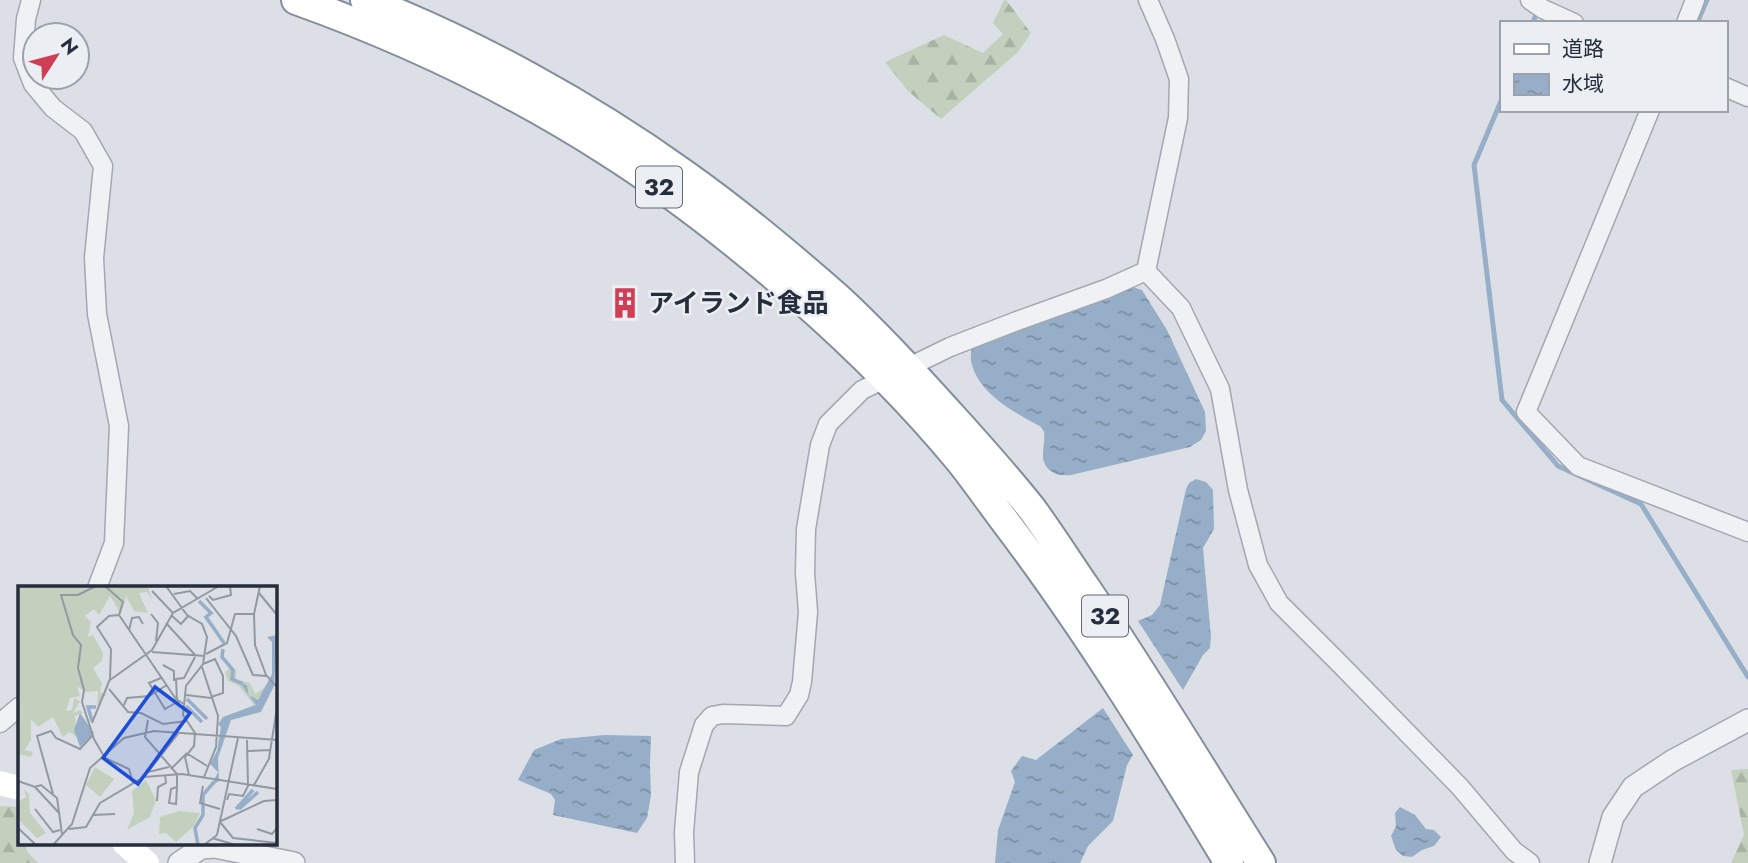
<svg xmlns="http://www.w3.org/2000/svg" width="1748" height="863" font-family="Jost,'Noto Sans JP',sans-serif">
<defs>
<pattern id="forest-firs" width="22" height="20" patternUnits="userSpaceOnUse" patternTransform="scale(1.75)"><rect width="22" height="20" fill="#c2d0bd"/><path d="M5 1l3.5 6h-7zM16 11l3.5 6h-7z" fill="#a7b3a3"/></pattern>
<pattern id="water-ripples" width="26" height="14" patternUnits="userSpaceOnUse" patternTransform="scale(1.75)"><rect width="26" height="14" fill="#96aec7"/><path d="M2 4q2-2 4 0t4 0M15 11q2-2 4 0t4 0" fill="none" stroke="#7a8ea3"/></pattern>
</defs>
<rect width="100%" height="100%" fill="#dce0e6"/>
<path fill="url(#forest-firs)" d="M1004,0H1006L1031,33L1018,52L941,119L908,91L885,62L944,35L983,53L1003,34L993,23Z
M1748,769V863H1731L1744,835L1731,770Z
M0,806L19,807V844H26L27,851L38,863H0Z"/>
<path fill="url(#water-ripples)" d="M1129,286L1142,290L1167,330L1205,412L1206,431L1201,440L1190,447L1071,475C1057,477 1043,471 1043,455C1043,447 1045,440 1044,432L1041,427C1014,412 978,394 971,361C970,356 972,350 972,344Z
M1196,479L1206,482L1213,490L1214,529L1203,548L1211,637L1210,648L1203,655L1183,690L1138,621L1152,615L1160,605L1186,489L1189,483Z
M1103,708L1133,755L1127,765L1113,821L1088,846L1080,863H995L998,830L1015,782L1011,771L1022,756L1036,760Z
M605,735L651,736L650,765L651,795L647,818L637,833L553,815L555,800L551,794L518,780L534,750L561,739Z
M1400,807L1415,815L1426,829L1434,830L1441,837L1434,846L1422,850L1412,857L1403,856L1396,850L1391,836L1396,826L1395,813Z"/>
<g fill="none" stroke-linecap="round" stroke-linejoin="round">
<path stroke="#96aec7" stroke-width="5" d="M1533,23L1535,17
M1697,23L1707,0
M1501,101L1474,165L1502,400L1558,466L1641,504L1748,677"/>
<defs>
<path id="minor" d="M31,0L26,19L23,58L33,84L53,108L83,131L103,166L94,258L97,314L119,426L114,543L97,588
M1530,0L1543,9L1574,23
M1686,23L1695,0
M1725,87L1748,97
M1650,110L1526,412L1578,466L1748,532
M1146,271L1181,308L1220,389L1238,490L1258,565L1279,603L1339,663L1460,787L1514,851L1530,863
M1146,271L1178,118L1179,79L1165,39L1148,0
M0,723L19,707
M685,863L684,832L689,772L704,725L712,716L723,714L786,716L799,695L802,682L808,612L805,573L806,529L820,445L828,424L862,390L950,347L1017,321L1106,289L1146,271"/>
<path id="tertiary" d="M179,863L201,848L215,847L294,863
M1600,863L1613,817L1633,787L1672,761L1748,720"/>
<path id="trunk" d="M296,0C405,39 510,89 607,151C675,194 739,245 800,298C857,348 911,402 960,461C976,481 991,503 1007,524C1088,631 1159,747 1229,863
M365,0C475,43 588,105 684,174C738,212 789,255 838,298C877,334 913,373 949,413C977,444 1006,476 1032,509C1051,535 1068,562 1086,588C1147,678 1203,771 1261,863"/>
</defs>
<use href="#minor" stroke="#a2a7b0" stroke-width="21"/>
<use href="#tertiary" stroke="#a2a7b0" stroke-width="24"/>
<use href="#trunk" stroke="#838e9d" stroke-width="32"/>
<use href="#minor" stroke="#eff1f5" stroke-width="18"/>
<use href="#tertiary" stroke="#eff1f5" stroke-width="21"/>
<path stroke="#fff" stroke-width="24" d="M0,783L19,788
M125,844L147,863"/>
<use href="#trunk" stroke="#fff" stroke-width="28"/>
</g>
<defs>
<symbol id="building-bare" viewBox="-9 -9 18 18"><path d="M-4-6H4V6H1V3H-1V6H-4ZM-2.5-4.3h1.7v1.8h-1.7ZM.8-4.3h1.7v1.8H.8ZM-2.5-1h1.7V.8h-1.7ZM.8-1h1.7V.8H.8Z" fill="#cf3e54" stroke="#ebeff4" stroke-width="2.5" paint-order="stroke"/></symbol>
</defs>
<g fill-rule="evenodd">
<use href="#building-bare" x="603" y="281" width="44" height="44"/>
</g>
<g text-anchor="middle" stroke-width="5" stroke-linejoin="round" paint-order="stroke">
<g fill="#ebeff4" stroke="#616874" stroke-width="2">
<rect x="636" y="166.5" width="46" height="41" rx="5"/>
<rect x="1082" y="595.5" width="46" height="41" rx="5"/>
</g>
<g font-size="24" font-weight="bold" fill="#262e3d">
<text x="659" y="195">32</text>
<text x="1105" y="624">32</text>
</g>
<g font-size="26" font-weight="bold" fill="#262e3d" stroke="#ebeff4" text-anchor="start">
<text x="648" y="312">アイランド食品</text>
</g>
</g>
<g transform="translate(18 586)">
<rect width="259" height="259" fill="#dce0e6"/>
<path d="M0,0H130L134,14L129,6L121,7L130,27L116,25L108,10L103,28L92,10L81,29L76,23L67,30L73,36L70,51L75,49L85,67L84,75L75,82L84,97L82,107H89L79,121L80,105L67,106L59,100L62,110L52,112L48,125L54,124L56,112L62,115L55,127L62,124L65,127L57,130L59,151L51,146L45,151L35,131L20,141L13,133V154L7,164L15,166L13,171L0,168ZM212,82L218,84V93L232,97L237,108L250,99L239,114L232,109L229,99L223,97L238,119L234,123L201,133L236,119L221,100L210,95L207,86ZM77,181L96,193L82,211L68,199ZM128,194L138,214L132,231L109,244L116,227L114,205ZM6,203L11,208L12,227L28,247L19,252L0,233V216L8,211ZM161,225L182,227L176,240L158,256L148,247L141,248L142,231Z" fill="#c2d0bd"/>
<path d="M259,49L256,100L243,126L213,134L200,172L201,195L193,200L200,186L192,178L199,165L203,141L200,138L205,131L238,119L222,97L229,99L231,109L240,114L254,88V56L249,51ZM62,127L76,147L62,161L56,144Z" fill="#96aec7"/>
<path fill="none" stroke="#96aec7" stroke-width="3.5" d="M181,15L193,27L188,31L206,57M205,63L204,71L215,84L214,93L225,98M169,113L189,133M168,120L184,136M74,135L70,121H78M218,223L235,204M221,223L240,206M180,259L177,242L185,229V209L196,196"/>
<path fill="none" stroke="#9399a2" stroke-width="2" d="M78,0L60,9H43L55,49L63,59L60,82L66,104L64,116L76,153L87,172L111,183L115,197M87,0L105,16L101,29M148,0L169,29L184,38L189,51L185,78L168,100L165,129L177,147L176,160L167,171L171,189M242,0L236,28L237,59L248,89L259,101M134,5L155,27M241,7L259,29M156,8L172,5L180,13M191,10L195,14L213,9L212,0M188,12L218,50L235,89L248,90M133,28L140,37L138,55M101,29L158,113L166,118M153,29L163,38L171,29M148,37L178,70M111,44L114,32L121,31L125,38M134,66L187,70M188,68L209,57L217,28H236M185,78L197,73L205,90V107L193,111M145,79L156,85V95M184,81L200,130L198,161L186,191M143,92L131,97L147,123L161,115M92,94L134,64L155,27L201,0M91,103L110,126L123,127L145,138L169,135M168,109L193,112M159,114L158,93L166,92L177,71M106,119L109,112L131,110L149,99M130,134L127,151L159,188V201L158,218L151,217L153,203L159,201M74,137L92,93L93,63L79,41L91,30L101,29M230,165L253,164M170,168L189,180M251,172L259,122M153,183L169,167M130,186L151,181M126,191L160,148M0,195L17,201L23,199L39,212L44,248M236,199L252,171M185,200L182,217L202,223M17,201L41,227M35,208L19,150L33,145L38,152L62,163L75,149M209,214L211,208L225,210L230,200L229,154M139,215L140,201L148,197L147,189M17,223L35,246L42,244M75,229L97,228M201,236L246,215L259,214M202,236L215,252L259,257M0,242L18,259M51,243L68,241L82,217L126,191L164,188L259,203M239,243L254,248L259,242M194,252L218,259M35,259L54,238L72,182L106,152L136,145L259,154M186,259L199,249L220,152"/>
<path fill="#1d4ed8" fill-opacity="0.15" stroke="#1d4ed8" stroke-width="3.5" d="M137,101L172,127L120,198L85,172Z"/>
<rect width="259" height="259" fill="none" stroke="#262e3d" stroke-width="3.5"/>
</g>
<rect x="1500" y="21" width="228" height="91" fill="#ebeff4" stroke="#9ca2ab" stroke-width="2"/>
<rect x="1514" y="44" width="35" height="10" fill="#ffffff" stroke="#9ca2ab" stroke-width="2"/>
<text x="1562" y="56" font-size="21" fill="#262e3d">道路</text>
<rect x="1514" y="74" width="35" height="21" fill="url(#water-ripples)" stroke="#9ca2ab" stroke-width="2"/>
<text x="1562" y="91" font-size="21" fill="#262e3d">水域</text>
<g transform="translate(56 56) rotate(54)"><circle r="33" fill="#ebeff4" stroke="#9ca2ab" stroke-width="2"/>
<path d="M0-5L12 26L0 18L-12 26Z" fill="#cf3e54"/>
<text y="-10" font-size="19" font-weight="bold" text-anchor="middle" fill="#262e3d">N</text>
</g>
</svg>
